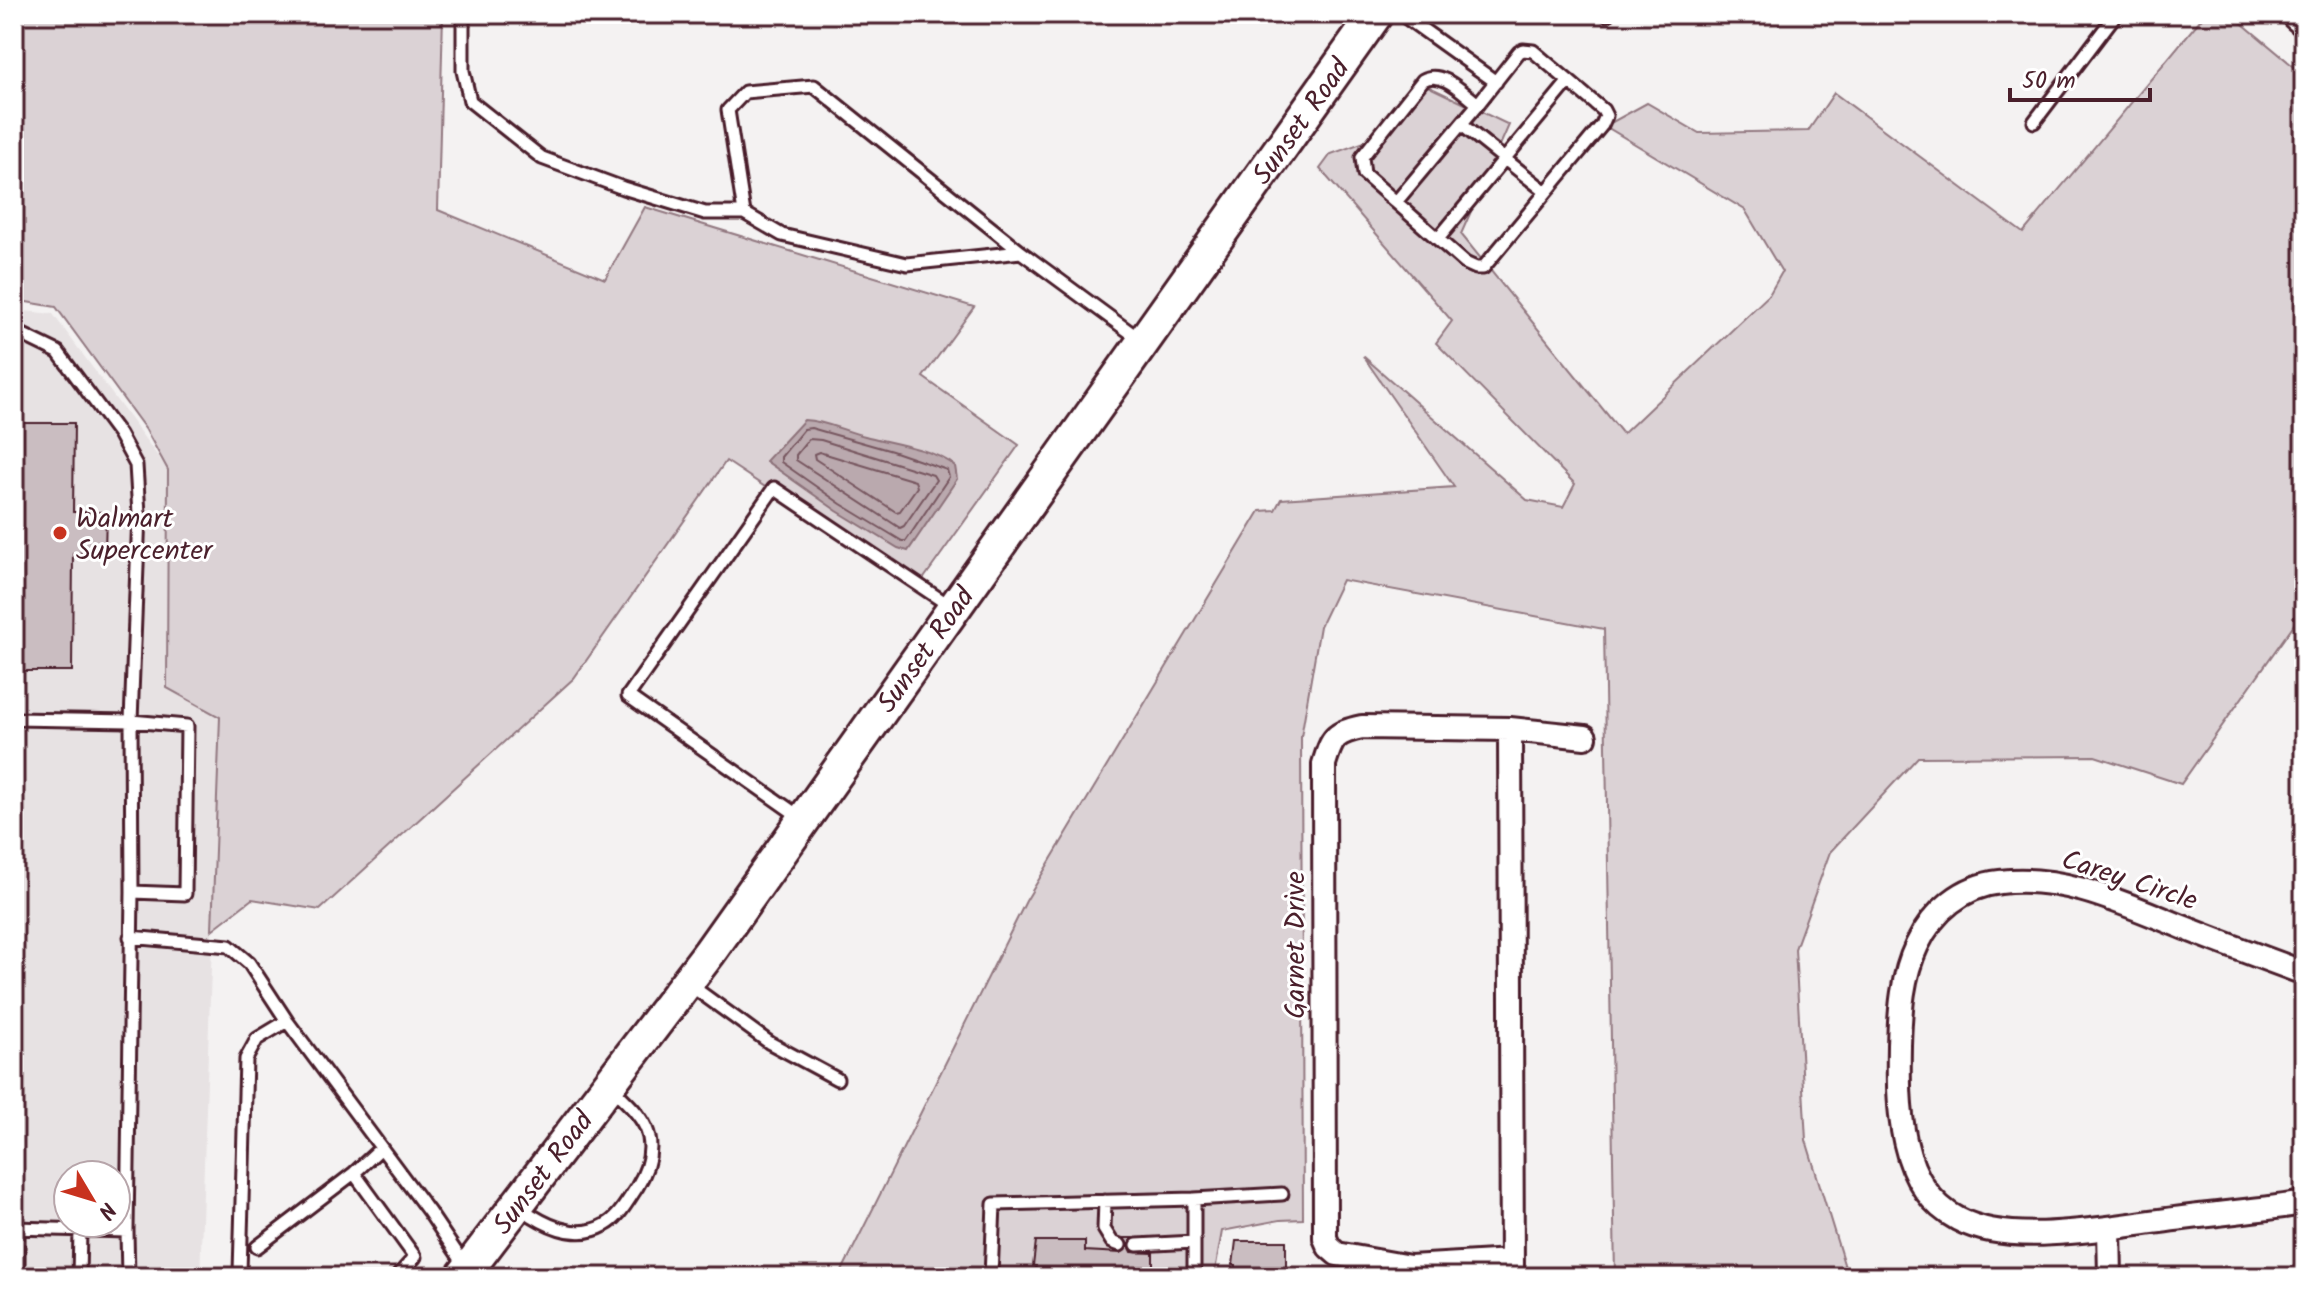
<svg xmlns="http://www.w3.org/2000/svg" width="2318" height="1291" font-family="Kalam,sans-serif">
<rect width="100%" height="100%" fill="#f4f2f2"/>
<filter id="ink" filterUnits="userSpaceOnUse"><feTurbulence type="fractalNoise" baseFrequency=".0125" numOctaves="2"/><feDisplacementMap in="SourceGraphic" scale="16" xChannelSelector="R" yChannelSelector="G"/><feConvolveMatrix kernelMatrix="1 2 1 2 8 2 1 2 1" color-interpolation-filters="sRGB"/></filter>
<g filter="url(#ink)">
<path fill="#e7e2e3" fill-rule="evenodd" d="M14,310L53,314L168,470L167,688L220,717L200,1277H14ZM68,1175H116V1223H68Z"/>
<path fill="#dbd2d5" stroke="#927880" stroke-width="2" d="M14,14H443L438,210L605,279L645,207L974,307L923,377L1019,445L917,588L726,461L574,678L320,910L252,899L212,930L220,717L167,688L168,470L146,430L56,307L14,300Z
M2205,14H2231L2304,75V610L2181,784L2095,756L1918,757L1830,852L1795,949L1806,1140L1848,1277H1615L1604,629L1342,580L1320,626L1301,737L1303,1219L1280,1220L1222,1231L1214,1277H839L1026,901L1260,511L1275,510L1281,499L1454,487L1363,356L1527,500L1563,507L1575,484L1436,343L1452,321L1320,169L1331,154L1381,136L1413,79L1509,125L1461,234L1623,434L1769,295L1782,272L1745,210L1605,126L1647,103L1699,133L1808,131L1834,93L2023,233Z"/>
<path fill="#baa9ae" stroke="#8d727a" stroke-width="2" d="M804,420C826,421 844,431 865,436C891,443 935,449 955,466L957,479L908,551L898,548L837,511L766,461Z"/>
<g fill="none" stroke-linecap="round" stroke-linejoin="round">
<path stroke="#77565f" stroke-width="2" d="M811,428L892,451L947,470L949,477L906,541H902L841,504L781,462V457L804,429Z
M809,439L821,440L933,475L936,480L904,526L900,528L796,460V455Z
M819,452L915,481L917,487L900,511L896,512L815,459L814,454Z"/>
</g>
<path fill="#cabdc1" stroke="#4a1f2b" stroke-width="2" d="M14,423H74L73,512H106L105,553H73L72,671H14Z
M1124,1238H1132L1129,1245L1132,1252L1153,1253V1277H1035L1036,1266H1033L1036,1241H1085V1251L1121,1253L1128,1247Z
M1236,1241H1286V1277H1236V1265H1233Z"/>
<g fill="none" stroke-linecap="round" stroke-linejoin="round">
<defs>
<path id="lane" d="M463,14V71L470,101L542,158L623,188L705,213H744
M1401,14L1496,82
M1605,14L1607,15
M1523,50L1533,51L1603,110L1606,116L1602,125L1483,268H1476L1465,263L1364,174L1362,157L1423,80C1442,69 1463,93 1478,104L1519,52Z
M2034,122L2116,14
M1462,125L1546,192
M1396,202L1478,104
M1438,239L1569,81
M1021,252L907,264L782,235L744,213L728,110L745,92L814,86L1021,252L1142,341
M14,336L21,334L58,352L119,434L136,465L139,514L131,721L132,892L127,1231L14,1228
M14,719L131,721L187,726L185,894L132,892
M800,817L628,696L774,488L953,608
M130,937L229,946L249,963L287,1021L429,1212L466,1267
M690,985L770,1043L837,1079
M354,1173L415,1257L397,1277
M1194,1199L1282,1194
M1105,1201L1104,1229L1112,1242L1120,1245
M519,1207C543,1224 575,1242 605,1225C619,1218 628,1200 637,1187C648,1169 655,1149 646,1128C638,1111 622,1098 609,1085
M127,1231L128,1277
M1137,1245L1194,1242
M257,1247L354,1173L381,1148
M18,1277V1228
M79,1277L80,1230
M242,1277L240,1272L246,1059L257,1039L287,1021
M991,1277L994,1204L1194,1199V1277"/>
<path id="street" d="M1510,729L1512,1277
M2304,973C2264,958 2225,944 2185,928C2127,905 2064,874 2000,882C1963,886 1933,911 1917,945C1902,976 1900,1011 1899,1045C1898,1103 1897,1187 1958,1219C2010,1247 2104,1228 2160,1221C2208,1214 2256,1211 2304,1203
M2109,1228L2110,1277
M1511,1261L1410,1267L1337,1254L1329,1247L1325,1238L1324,764C1332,738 1334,733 1362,727L1510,729L1585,737"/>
<g id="secondary">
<path d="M2298,14L2304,19"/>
<path id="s1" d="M462,1277L709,953L1376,14"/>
</g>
</defs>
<use href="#lane" stroke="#4a1f2b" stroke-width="17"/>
<use href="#street" stroke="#4a1f2b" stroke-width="28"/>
<use href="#secondary" stroke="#4a1f2b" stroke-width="38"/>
<use href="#lane" stroke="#fff" stroke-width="11"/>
<use href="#street" stroke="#fff" stroke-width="22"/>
<use href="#secondary" stroke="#fff" stroke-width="32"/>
</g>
</g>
<circle fill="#c8321e" stroke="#fff" stroke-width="3" cx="60" cy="533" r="8"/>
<g text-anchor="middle" stroke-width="6" stroke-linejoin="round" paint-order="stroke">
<g font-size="28" fill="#4a1f2b" stroke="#fff">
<text dy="10" stroke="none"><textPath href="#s1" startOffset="1428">Sunset Road</textPath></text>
<text dy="10" stroke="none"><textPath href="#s1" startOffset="780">Sunset Road</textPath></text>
<text transform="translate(2130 879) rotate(18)" y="10">Carey Circle</text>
<text transform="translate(1294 945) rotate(-90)" y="10">Garnet Drive</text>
<text dy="10" stroke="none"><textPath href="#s1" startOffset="132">Sunset Road</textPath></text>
</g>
<g font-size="28" fill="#4a1f2b" stroke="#fff" text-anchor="start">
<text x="76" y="527">Walmart<tspan x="76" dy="32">Supercenter</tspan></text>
</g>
</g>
<rect width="2318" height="1291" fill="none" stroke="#fff" stroke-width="48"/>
<rect x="24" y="24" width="2270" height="1243" fill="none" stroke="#4a1f2b" stroke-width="3" filter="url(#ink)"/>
<g transform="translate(92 1199) rotate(128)"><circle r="38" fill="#ffffff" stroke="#b7a5aa" stroke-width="2"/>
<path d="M0-6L14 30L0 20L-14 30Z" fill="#c8321e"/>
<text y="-12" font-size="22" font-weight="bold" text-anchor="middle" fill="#4a1f2b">N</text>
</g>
<path d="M2010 88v12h140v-12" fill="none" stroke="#4a1f2b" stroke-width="4"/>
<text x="2022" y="88" font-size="24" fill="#4a1f2b" stroke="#ffffff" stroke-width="6" paint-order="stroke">50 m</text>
</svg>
